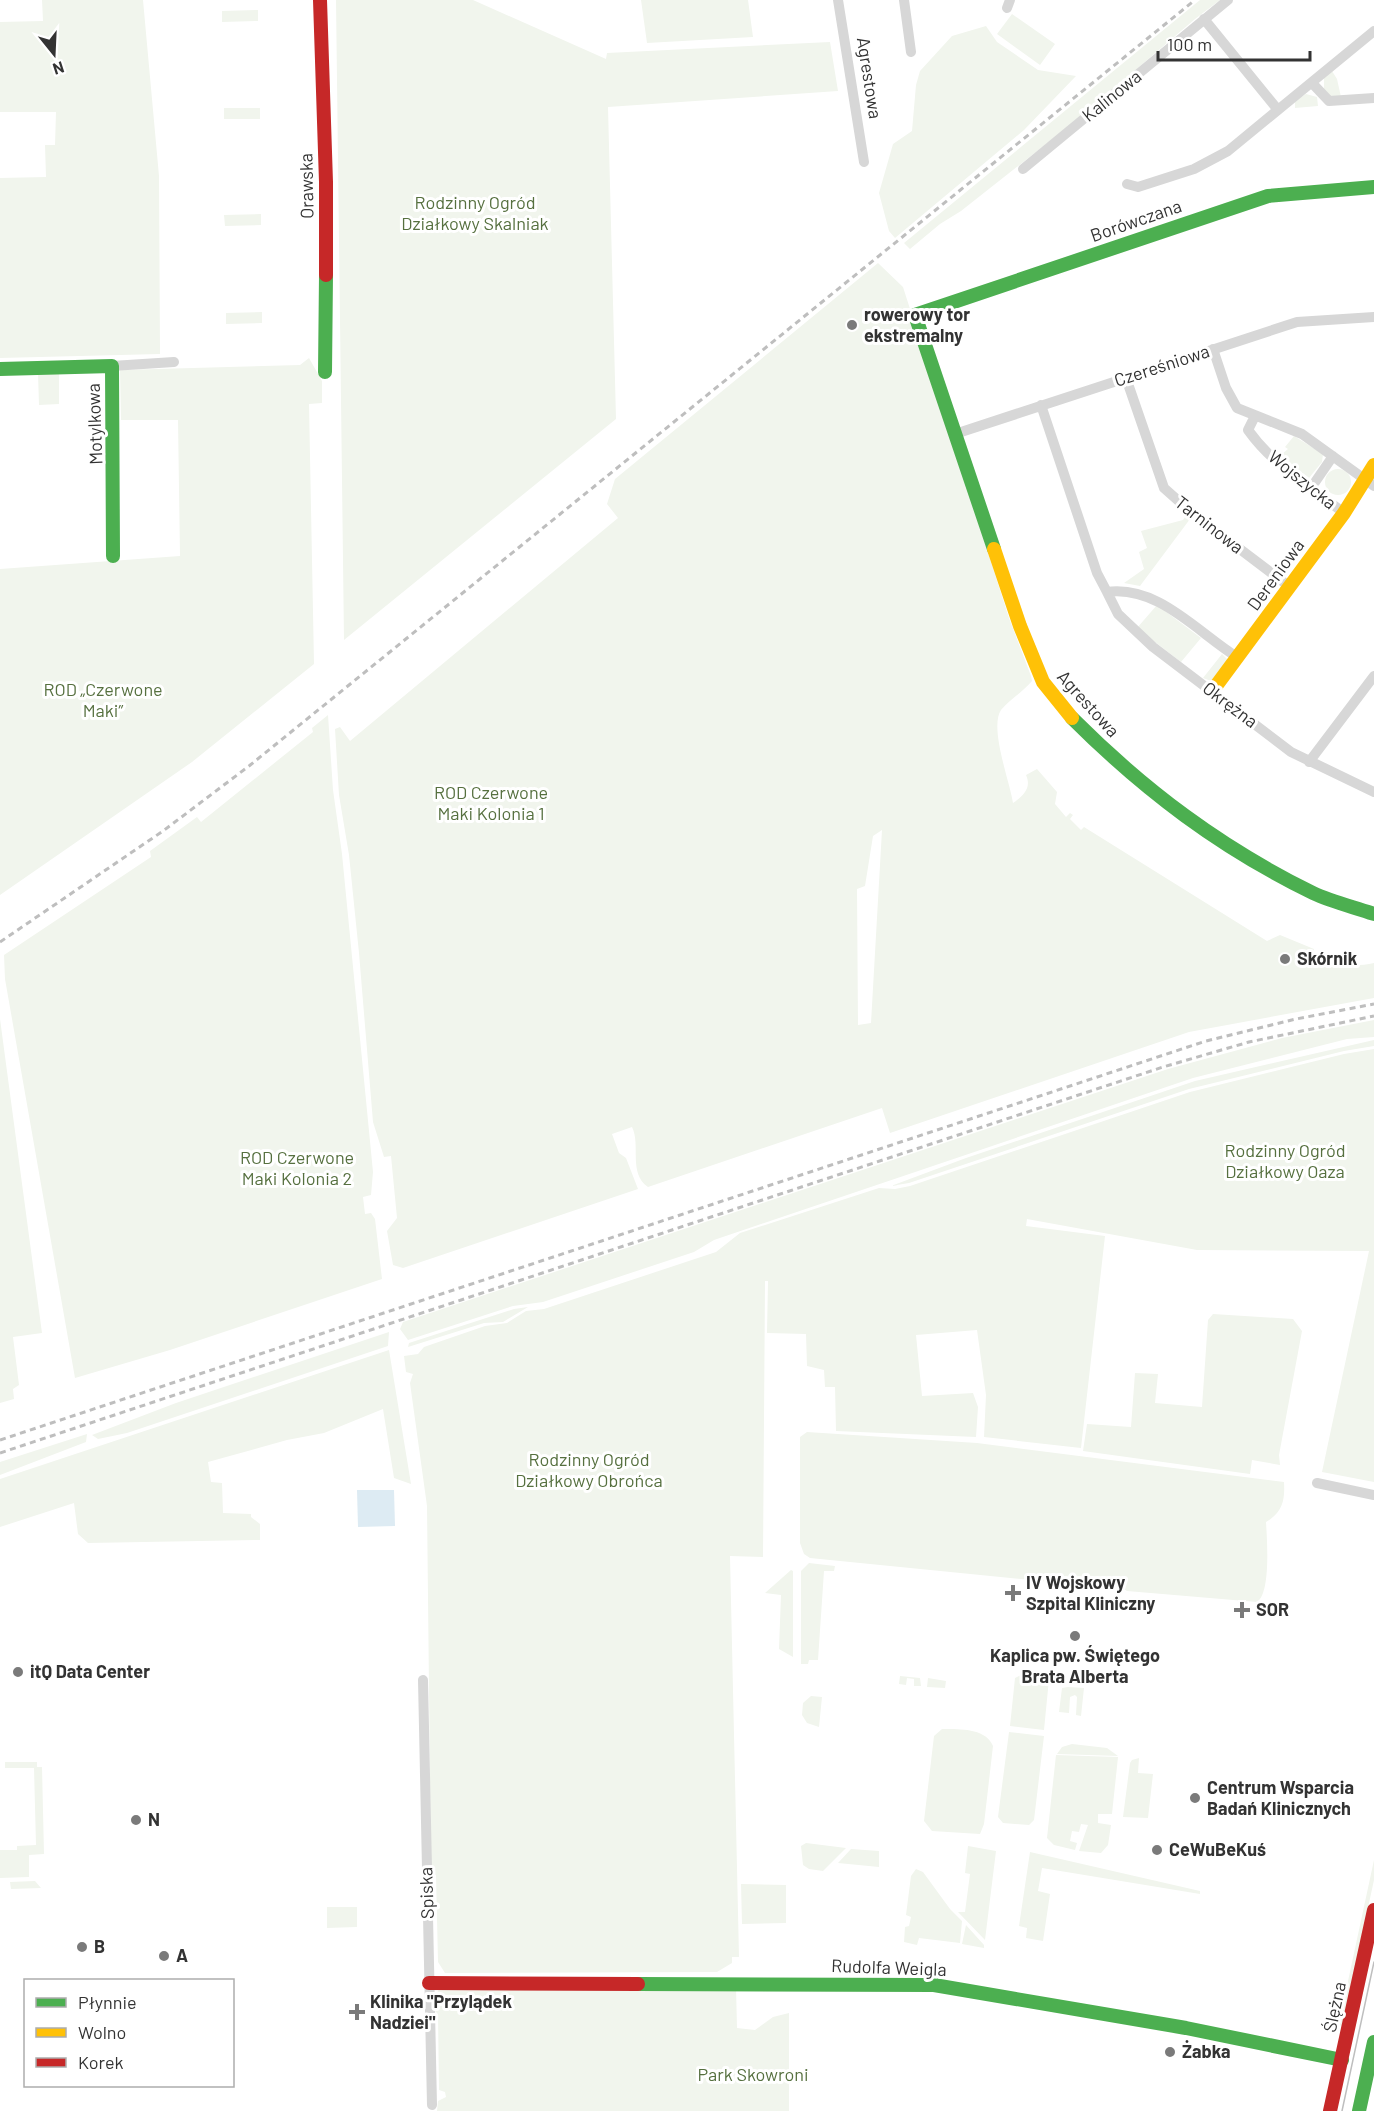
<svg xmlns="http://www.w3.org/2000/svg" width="1374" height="2111" font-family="Barlow,sans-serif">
<rect width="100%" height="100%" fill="#fff"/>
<path fill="#f1f5ed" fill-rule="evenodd" d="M42,0H143L159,176L160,354L0,358V178L46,177L45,145H55L56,112H0V22L43,21Z
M336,0H473L606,59L607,53L830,42L838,91L608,107L616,419L344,640Z
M641,0H748L753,37L647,43Z
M1200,0H1220L1195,19L1084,114L961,211L940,224L910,249L904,243Z
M258,10V21L222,22V11Z
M1012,14L1055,44L1040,65L997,34Z
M986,26L997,42L1038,70L1076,76L1024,130L895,238L889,231L879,193L893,144L912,131L916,85L920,71L952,36Z
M1332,71L1337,79L1341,97H1332L1324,90V78Z
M1306,94L1317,97L1318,106L1295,108V101Z
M224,108H260V119H224Z
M261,214V225L225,226L224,215Z
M878,263L903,287L1009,618L1031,676L1032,681C1023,692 1010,699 1001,710C989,728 1010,782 1013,803C1023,796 1032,788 1026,775L1037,769L1057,792L1055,804L1066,817L1070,813L1073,815L1070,819L1081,830L1084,827L1267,941L1280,935L1314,949L1312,956C1333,964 1352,968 1374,963V998L1189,1032L890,1133L882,1108L648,1187C628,1173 641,1145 632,1127L612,1134L619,1153L626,1158L638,1189L403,1268L393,1265L387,1231L397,1218L391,1156L384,1157L373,1122L359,953L349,855L339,795L335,729L340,727L350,741L618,518L607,504L615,479ZM882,830L871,1023L858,1025L857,889L865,886L873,836Z
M262,312V323L226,324V313Z
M309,358L322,381V403L309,404L314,664L192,762L0,895V569L180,556L178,420H121L120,370L300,365Z
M38,373H59V404L39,405Z
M1294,436L1323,454L1322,462L1309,478L1283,458L1282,454L1288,449L1285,447Z
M1325 482a13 13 0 1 1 26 0a13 13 0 1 1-26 0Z
M1185,517L1190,519L1140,586L1124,583L1144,569L1139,552L1147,548L1141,531L1183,520Z
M1157,605L1201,638L1181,662L1137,628Z
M1222,654L1228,660L1211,681L1203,678Z
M328,715L333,790L342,854L373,1172L371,1195L363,1197L365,1214L371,1213L375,1219L382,1279L170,1350L75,1378L5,979L4,955L151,857L150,851L197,817L201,822L313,732L312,728Z
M0,1019L42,1333L13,1337L19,1385L13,1389L14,1399L0,1403Z
M1374,1020V1037L1347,1039L1193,1078L714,1240L694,1252L543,1302L513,1306L408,1340L400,1329L403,1322L1168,1069L1282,1038Z
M1374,1040V1046L1344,1051L1189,1089L909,1183L891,1186L966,1158L1195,1081Z
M1374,1049V1482L1322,1472L1369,1251L1197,1250L1027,1219L1026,1226L1105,1236L1081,1448L984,1437L986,1395L977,1330L916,1335L922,1396L973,1393L978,1407L976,1437L836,1431L835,1387H825L824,1370L807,1366L806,1334L767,1333L768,1281H765L763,1557L730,1556L739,1957H732V1963L717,1972L445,1973L438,1962L436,1875L431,1871L427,1506L410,1383L413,1374L406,1372L404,1356L418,1354L424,1347L485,1326L507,1323L526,1311L544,1309L716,1252L740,1233L879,1188L895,1189L910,1186L1190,1092L1344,1054Z
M528,1307L503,1322L484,1323L408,1347L409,1343L514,1309Z
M1213,1314L1293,1319L1302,1331L1279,1455L1280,1465L1252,1460L1250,1474L1083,1451L1087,1424L1131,1427L1135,1373L1158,1374L1155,1403L1202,1407L1208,1320Z
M389,1332L388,1346L127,1433L98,1439L92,1435L176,1403Z
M389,1350L411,1484L394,1478L383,1409L324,1433L287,1440L208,1462L211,1482L222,1483L223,1513L251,1514V1517L260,1524V1540L88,1543L78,1534L74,1503L0,1527V1479Z
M807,1432L977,1443L1284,1482C1285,1500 1283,1512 1266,1522C1267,1539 1271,1593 1257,1602L1127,1591L1115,1583L1062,1577L1051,1582L810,1558L804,1554L800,1543V1437Z
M87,1434L86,1442L0,1475V1462Z
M809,1563L835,1566L834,1571H824L818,1660H809L808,1664H801V1571Z
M791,1570L793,1571V1657L779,1649L781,1595L765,1593Z
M1021,1675L1049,1679L1044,1730L1010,1726L1015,1678Z
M900,1676L920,1678L921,1686H914V1679L907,1678L906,1685L899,1684Z
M928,1678L946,1681L945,1688L927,1687Z
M1068,1687L1084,1688L1081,1716L1076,1715L1077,1697L1075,1695L1070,1697L1069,1713L1059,1712L1062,1688Z
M811,1696L822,1697L819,1727L807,1723L802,1715L803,1703Z
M942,1729C959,1729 986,1728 993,1746L984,1824L980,1834L932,1831L924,1821L934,1736Z
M1009,1732L1044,1736L1034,1820L1029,1825L1003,1823L998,1817Z
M1072,1744L1107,1748L1118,1756L1057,1754L1062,1747Z
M1056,1755L1118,1757L1112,1814H1098V1823L1111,1825L1108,1845L1101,1853L1079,1851L1088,1825L1081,1824L1079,1832L1072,1831L1070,1841L1077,1843L1075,1850L1054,1845L1047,1838Z
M1139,1758L1138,1773L1153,1774L1148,1818L1123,1817L1130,1763L1132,1760Z
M5,1762H37V1767H42L44,1854L29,1855V1877L0,1878V1850H17V1846L36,1845L34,1768H5Z
M806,1843L846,1848L823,1871L809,1869L803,1865L801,1846Z
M968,1846L996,1851L985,1940L958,1912H965L970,1874L965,1873Z
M851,1849L879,1851V1867L838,1863Z
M1030,1852L1200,1891V1894L1042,1868L1038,1891L1050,1894L1043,1941L1026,1938L1027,1928L1019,1926Z
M1374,1860V1880L1342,2028L1339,2023Z
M916,1869L923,1872L950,1909L962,1921L960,1943L919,1938L917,1945L904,1942L905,1927L909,1926L911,1917L906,1915L911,1876Z
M35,1881L41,1888L11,1889L10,1882Z
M741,1884L786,1885V1923L742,1924Z
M327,1907H357V1927L327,1928Z
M966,1925L984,1945V1948L962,1944Z
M736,1987L737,2028L755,2030L773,2017L789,2013V2111H437L438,2101L446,2097L445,2092L439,2090L438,2014L435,2011L434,1997L440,1988Z"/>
<path fill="#ddebf3" d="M357,1490H394L395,1526L358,1527Z"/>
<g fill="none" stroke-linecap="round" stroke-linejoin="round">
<path stroke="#d7d7d7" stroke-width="10" d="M838,0L864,162
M904,0L911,52
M1007,8L1010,0
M1204,19L1278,110
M1312,83L1329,101L1374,98
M1023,169L1228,0
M1127,184L1138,187L1194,169L1228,151L1374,31
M1213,349L1226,388L1237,408L1302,434L1374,486
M112,366L174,362
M1126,378L1164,488L1191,512L1290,587
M1041,405L1097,573L1107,592
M1255,416L1248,430C1273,465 1310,487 1344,513
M955,434L1297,322L1374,317
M1311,488L1333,456
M1237,657C1197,632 1158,585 1107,592L1118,614L1153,647L1291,752L1374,792
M1309,762L1374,676
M1317,1483L1374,1495
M423,1680L432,2105"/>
<path stroke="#4caf50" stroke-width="14" d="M0,369L112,366L113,556
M325,372L326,275
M994,549L915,315L1268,196L1374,187
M1072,718C1145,791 1221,848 1313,893C1332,902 1354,907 1374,914
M638,1984L934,1985L1186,2028L1342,2060
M1359,2111L1374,2042"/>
<path stroke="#ffc107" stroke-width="14" d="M994,549L1020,626L1043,682L1072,718
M1213,690L1344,513L1374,465"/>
<path stroke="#c62828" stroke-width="14" d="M320,0L326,182V275
M429,1983L638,1984
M1330,2111L1374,1910"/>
<path stroke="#bebebe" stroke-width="1.5" d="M1342,2111L1374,1962"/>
<path stroke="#bebebe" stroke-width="3" stroke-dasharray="6 4.5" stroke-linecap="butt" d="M0,942L163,831L249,766L1195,0
M0,1440L1206,1041L1296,1019L1374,1004
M0,1453L1163,1067L1249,1042L1374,1016"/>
</g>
<g fill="#7a7a7a" stroke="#fff" stroke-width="2">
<circle cx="852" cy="325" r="6"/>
<circle cx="1285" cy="959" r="6"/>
<path d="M1010 1584h6v6h6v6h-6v6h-6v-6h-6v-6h6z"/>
<path d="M1239 1601h6v6h6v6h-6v6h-6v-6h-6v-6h6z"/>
<circle cx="1075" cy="1636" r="6"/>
<circle cx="18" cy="1672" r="6"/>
<circle cx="1195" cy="1798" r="6"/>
<circle cx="136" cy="1820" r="6"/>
<circle cx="1157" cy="1850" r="6"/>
<circle cx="82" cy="1947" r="6"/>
<circle cx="164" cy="1956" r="6"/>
<path d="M354 2003h6v6h6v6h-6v6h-6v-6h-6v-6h6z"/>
<circle cx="1170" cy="2052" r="6"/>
</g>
<g text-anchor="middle" stroke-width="6" stroke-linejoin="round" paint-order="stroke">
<g font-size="18" fill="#333" stroke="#fff">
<text transform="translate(869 78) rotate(81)" y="6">Agrestowa</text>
<text transform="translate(1112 96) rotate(-39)" y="6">Kalinowa</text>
<text transform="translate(307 186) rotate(-91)" y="6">Orawska</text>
<text transform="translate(1136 221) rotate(-19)" y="6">Borówczana</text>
<text transform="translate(1162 366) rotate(-18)" y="6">Czereśniowa</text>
<text transform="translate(95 424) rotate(-92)" y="6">Motylkowa</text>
<text transform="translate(1302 480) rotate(39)" y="6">Wojszycka</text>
<text transform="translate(1209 525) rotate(38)" y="6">Tarninowa</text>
<text transform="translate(1276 575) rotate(-54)" y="6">Dereniowa</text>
<text transform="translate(1088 704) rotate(48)" y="6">Agrestowa</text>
<text transform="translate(1230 705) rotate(37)" y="6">Okrężna</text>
<text transform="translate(427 1893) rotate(-92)" y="6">Spiska</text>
<text transform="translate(889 1968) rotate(2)" y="6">Rudolfa Weigla</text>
<text transform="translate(1335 2007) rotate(-78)" y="6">Ślężna</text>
</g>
<g font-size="18" fill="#56703f" stroke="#fff">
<text x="475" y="209">Rodzinny Ogród<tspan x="475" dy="21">Działkowy Skalniak</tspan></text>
<text x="103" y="696">ROD „Czerwone<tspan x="103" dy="21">Maki”</tspan></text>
<text x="491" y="799">ROD Czerwone<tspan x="491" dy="21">Maki Kolonia 1</tspan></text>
<text x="1285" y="1157">Rodzinny Ogród<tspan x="1285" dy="21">Działkowy Oaza</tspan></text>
<text x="297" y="1164">ROD Czerwone<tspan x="297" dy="21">Maki Kolonia 2</tspan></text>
<text x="589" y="1466">Rodzinny Ogród<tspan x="589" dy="21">Działkowy Obrońca</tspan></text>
<text x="753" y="2081">Park Skowroni</text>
</g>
<g font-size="18" font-weight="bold" fill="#333" stroke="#fff" text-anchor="start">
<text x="864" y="321">rowerowy tor<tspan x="864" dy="21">ekstremalny</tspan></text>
<text x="1297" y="965">Skórnik</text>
<text x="1026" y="1589">IV Wojskowy<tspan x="1026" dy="21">Szpital Kliniczny</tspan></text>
<text x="1256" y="1616">SOR</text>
<text x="1075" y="1662" text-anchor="middle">Kaplica pw. Świętego<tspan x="1075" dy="21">Brata Alberta</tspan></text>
<text x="30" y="1678">itQ Data Center</text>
<text x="1207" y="1794">Centrum Wsparcia<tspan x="1207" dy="21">Badań Klinicznych</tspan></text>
<text x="148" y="1826">N</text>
<text x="1169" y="1856">CeWuBeKuś</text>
<text x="94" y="1953">B</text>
<text x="176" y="1962">A</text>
<text x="370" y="2008">Klinika "Przylądek<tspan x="370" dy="21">Nadziei"</tspan></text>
<text x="1182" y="2058">Żabka</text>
</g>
</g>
<rect x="24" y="1979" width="210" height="108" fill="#ffffff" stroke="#adadad" stroke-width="1.5"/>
<rect x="36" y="1998" width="30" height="9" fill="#4caf50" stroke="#adadad" stroke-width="1.5"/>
<text x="78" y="2009" font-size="18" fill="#333333">Płynnie</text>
<rect x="36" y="2028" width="30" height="9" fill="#ffc107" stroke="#adadad" stroke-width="1.5"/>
<text x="78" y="2039" font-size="18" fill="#333333">Wolno</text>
<rect x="36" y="2058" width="30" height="9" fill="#c62828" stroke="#adadad" stroke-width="1.5"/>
<text x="78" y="2069" font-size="18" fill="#333333">Korek</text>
<g transform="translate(54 54) rotate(162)" stroke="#ffffff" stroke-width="4.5" paint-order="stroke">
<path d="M0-4.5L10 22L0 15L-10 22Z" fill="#333333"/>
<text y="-9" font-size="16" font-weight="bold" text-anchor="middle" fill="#333333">N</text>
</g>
<path d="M1158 51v9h152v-9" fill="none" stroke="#333333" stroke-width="3"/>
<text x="1167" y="51" font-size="18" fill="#333333" stroke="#ffffff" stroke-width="4.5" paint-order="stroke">100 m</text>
</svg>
